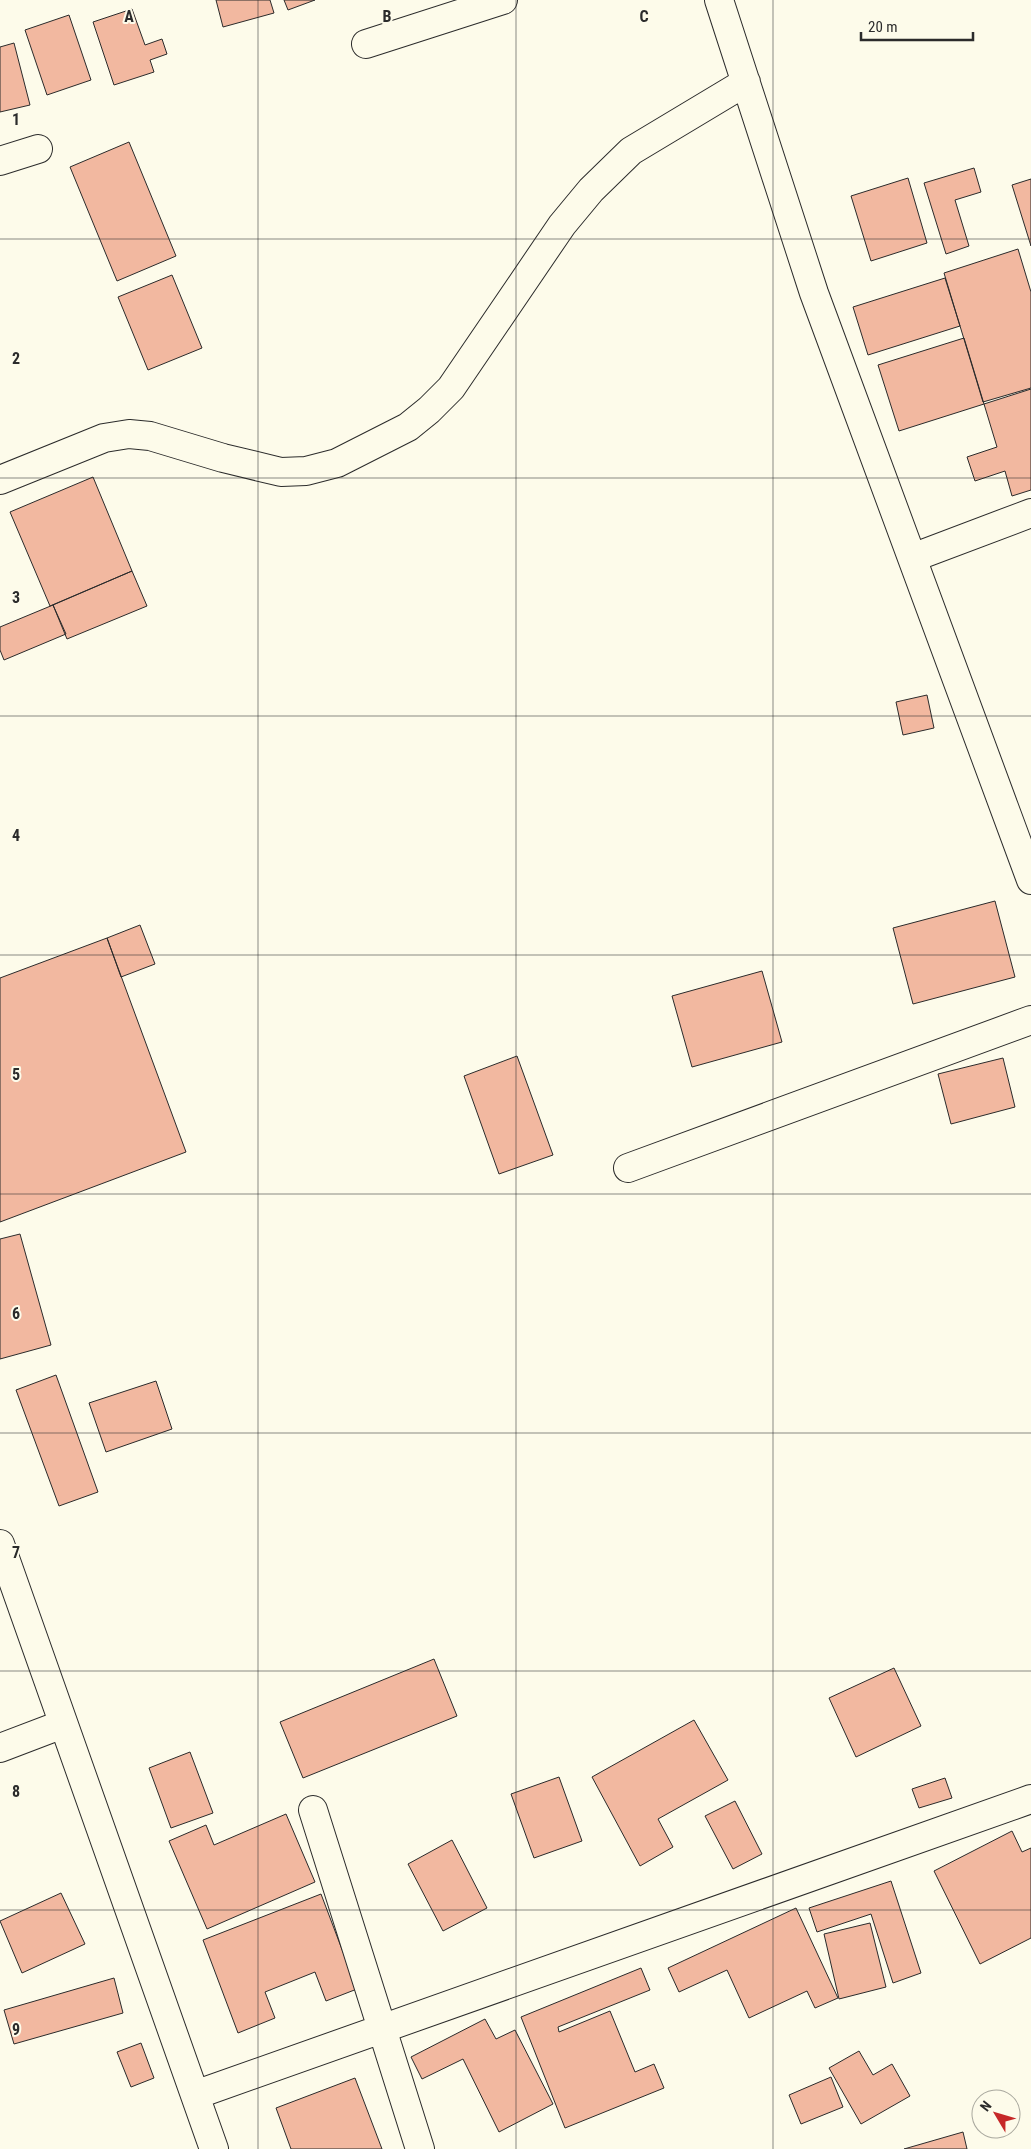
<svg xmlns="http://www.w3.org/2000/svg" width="1031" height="2149" font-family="'Roboto Condensed',sans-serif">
<rect width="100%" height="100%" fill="#fdfbea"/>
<path fill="#f2b8a0" stroke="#2b2b2b" d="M216,0H270L274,13L223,27Z
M284,0H315L288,10Z
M132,9L145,45L162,39L167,54L150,60L154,72L114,85L93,22Z
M69,15L91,80L47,95L25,30Z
M14,43L30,105L0,112V47Z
M129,142L176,256L117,281L70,167Z
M974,168L981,192L955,200L969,246L946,254L924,183Z
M908,178L927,243L871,261L851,196Z
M1031,179V246L1012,185Z
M1018,249L1031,292V388L983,402L944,273Z
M172,275L202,348L148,370L118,297Z
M945,278L960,326L868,355L853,307Z
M964,338L984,404L899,431L878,365Z
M1031,389V490L1012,496L1005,471L975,481L967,457L997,447L984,404Z
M93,477L132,571L50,606L10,512Z
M132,571L147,606L67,639L53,605Z
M53,605L66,634L4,660L0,650V627Z
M927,695L934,728L903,735L896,702Z
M995,901L1015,977L913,1004L893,928Z
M140,925L155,964L121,977L107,938Z
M107,938L186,1152L0,1222V978Z
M762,971L782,1042L692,1067L672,996Z
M517,1056L553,1155L499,1174L464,1076Z
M1003,1058L1015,1107L951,1124L938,1074Z
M20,1234L51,1345L0,1359V1239Z
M56,1375L98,1492L59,1506L16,1390Z
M156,1381L172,1429L106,1452L89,1403Z
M434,1659L457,1716L303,1778L280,1722Z
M894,1668L921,1726L856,1757L829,1698Z
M694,1720L728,1780L658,1819L673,1847L640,1866L592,1777Z
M190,1752L213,1813L171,1828L149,1768Z
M559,1777L582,1841L534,1858L511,1794Z
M945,1778L952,1798L919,1808L912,1789Z
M735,1801L762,1854L733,1869L705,1816Z
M286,1814L315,1882L207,1929L169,1841L206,1825L214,1845Z
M1012,1831L1022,1852L1031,1848V1938L980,1964L934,1871Z
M452,1840L487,1908L443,1931L408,1864Z
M891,1881L921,1973L893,1983L871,1914L817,1932L809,1908Z
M61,1893L85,1944L22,1973L0,1921Z
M321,1894L357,1989L326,2001L315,1972L265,1992L275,2018L238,2033L203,1940Z
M796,1908L838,1998L815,2008L807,1991L749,2018L727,1970L679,1992L668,1968Z
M870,1923L886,1987L839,1999L824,1934Z
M641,1968L650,1990L558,2027L559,2032L610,2011L635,2072L654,2064L664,2088L565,2128L521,2017Z
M114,1978L123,2013L14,2044L4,2010Z
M485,2019L496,2039L515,2030L553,2104L499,2132L463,2059L422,2079L411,2057Z
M141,2043L154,2078L131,2087L117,2052Z
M859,2051L873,2075L892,2064L910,2096L861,2124L829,2068Z
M831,2077L843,2107L801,2124L789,2095Z
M355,2078L382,2149H291L276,2108Z
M963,2132L967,2149H904Z"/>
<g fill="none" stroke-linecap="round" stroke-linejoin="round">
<defs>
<path id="street" d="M719,0L814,293L1031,880
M366,44L503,0
M0,161L38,149
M0,480L104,438L129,434L150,436L223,458L281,472L306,471L337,463L408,427L429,410L451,388L562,225L591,190L631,151L746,82
M912,558L1031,513
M628,1168L1031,1020
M0,1544L214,2149
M0,1748L63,1724
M313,1810L420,2149
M195,2095L1031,1799"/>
</defs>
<use href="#street" stroke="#2b2b2b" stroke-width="30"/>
<use href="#street" stroke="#fdfbea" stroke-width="28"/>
</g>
<path fill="none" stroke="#2b2b2b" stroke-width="1" stroke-opacity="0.55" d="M258,0V2149M516,0V2149M773,0V2149M0,239H1031M0,478H1031M0,716H1031M0,955H1031M0,1194H1031M0,1433H1031M0,1671H1031M0,1910H1031"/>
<g font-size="16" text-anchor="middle" font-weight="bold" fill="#2b2b2b" stroke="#fdfbea" stroke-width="4" stroke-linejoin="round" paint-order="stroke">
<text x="129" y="22">A</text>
<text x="387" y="22">B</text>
<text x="644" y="22">C</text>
<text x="16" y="125">1</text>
<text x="16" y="364">2</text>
<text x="16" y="603">3</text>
<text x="16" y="841">4</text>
<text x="16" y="1080">5</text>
<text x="16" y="1319">6</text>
<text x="16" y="1558">7</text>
<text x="16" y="1797">8</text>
<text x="16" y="2035">9</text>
</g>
<g transform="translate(996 2114) rotate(308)"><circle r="24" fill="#fdfbea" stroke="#a9a89e"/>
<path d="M0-4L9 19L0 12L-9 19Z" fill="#c62828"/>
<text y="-8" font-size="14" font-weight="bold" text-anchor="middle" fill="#2b2b2b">N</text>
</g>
<path d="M861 32v8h112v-8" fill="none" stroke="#2b2b2b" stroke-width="2.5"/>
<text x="868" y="32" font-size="15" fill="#2b2b2b" stroke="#fdfbea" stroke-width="4" paint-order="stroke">20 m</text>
</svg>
